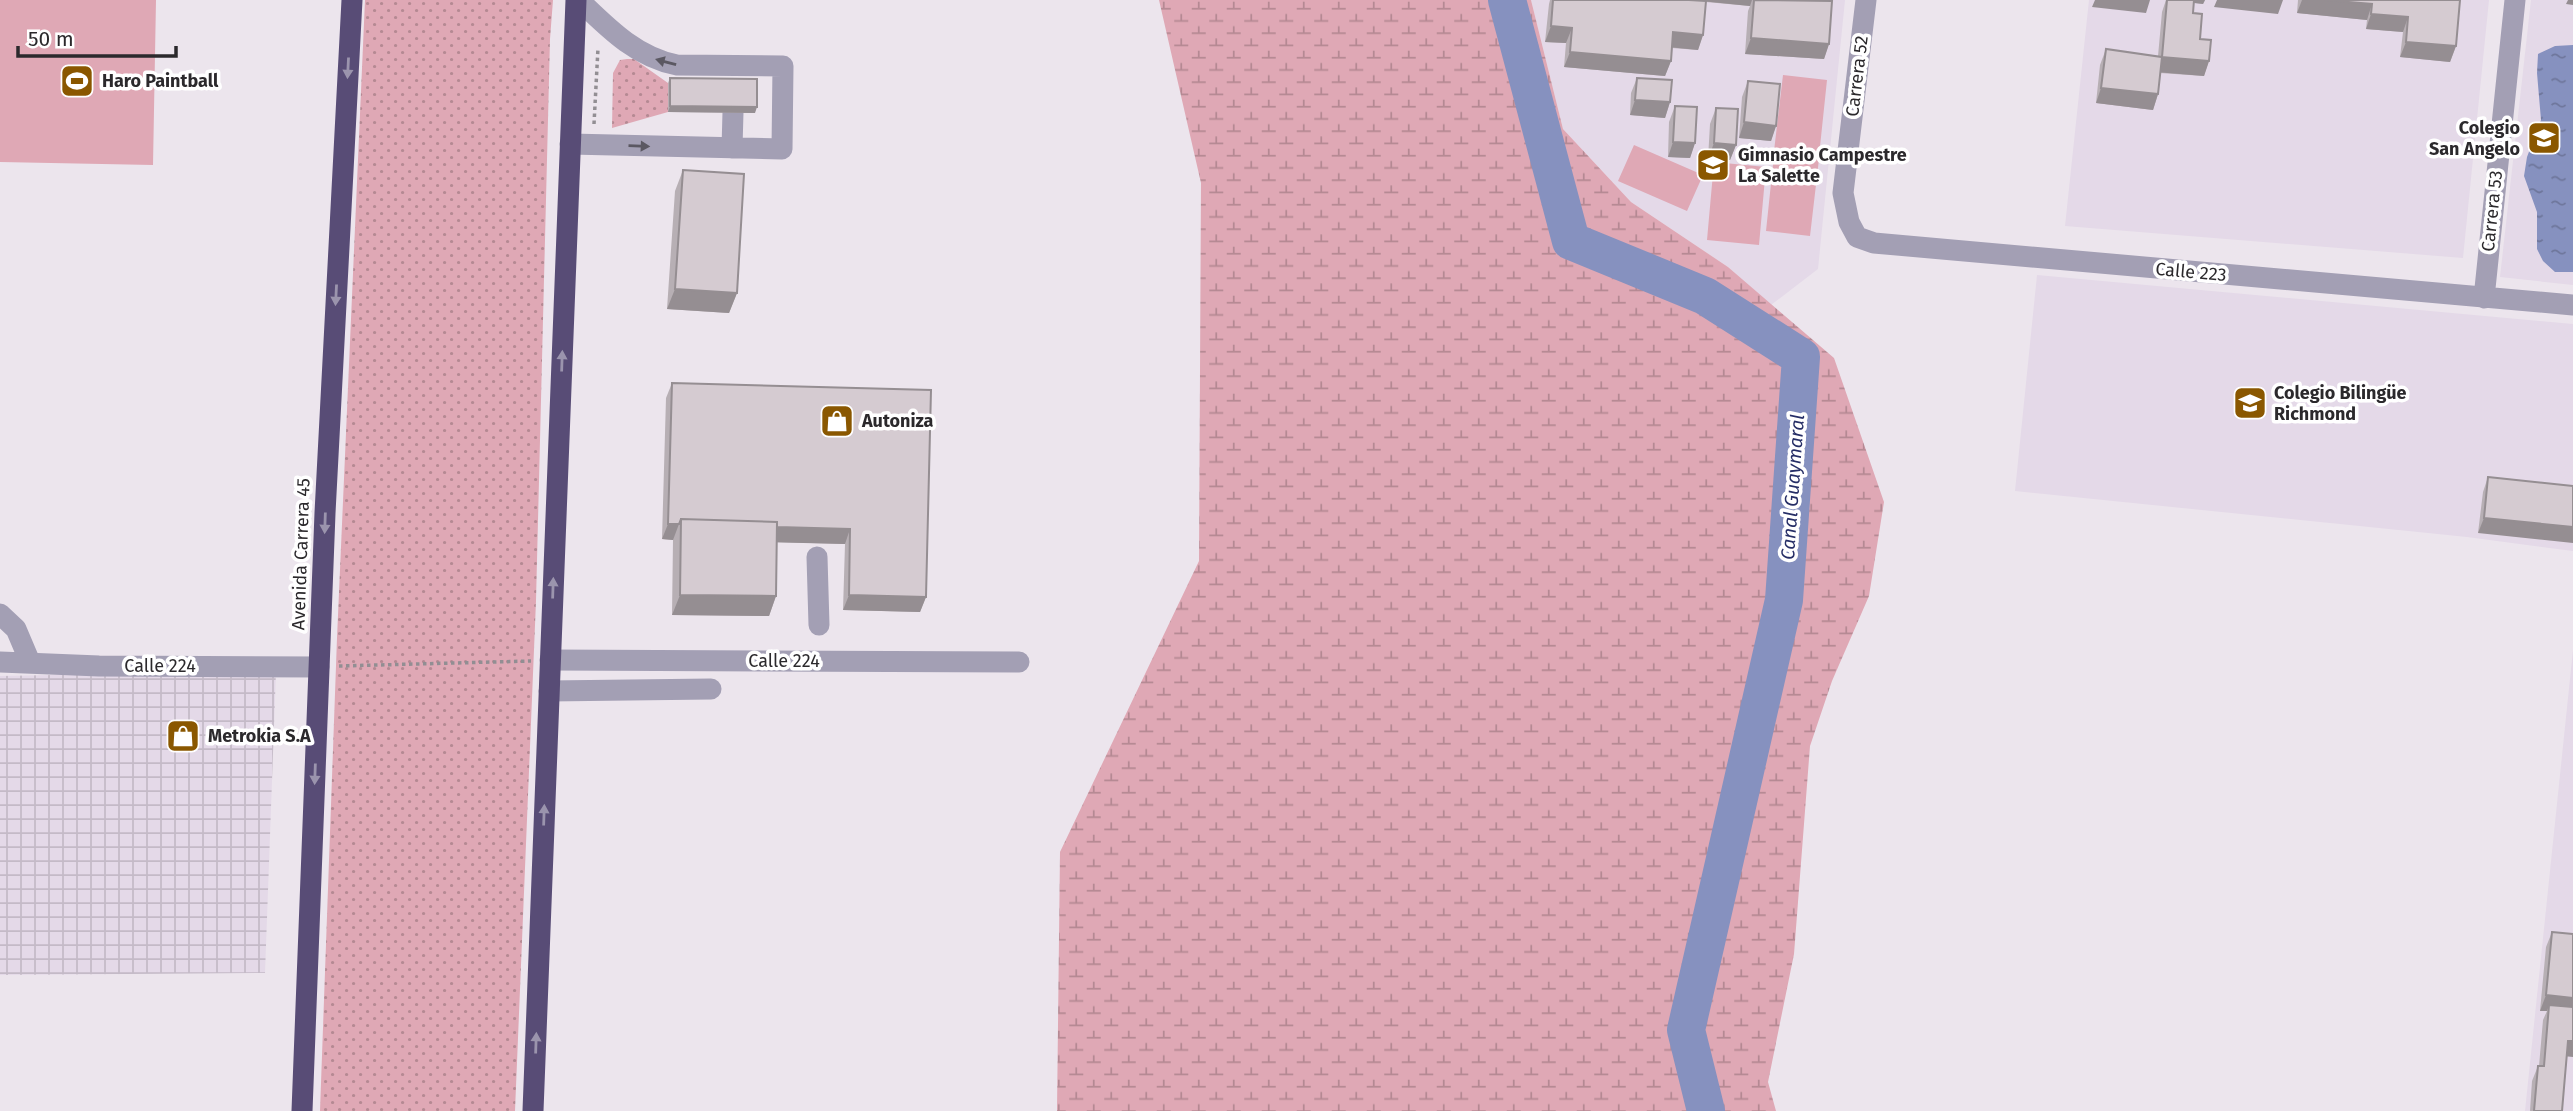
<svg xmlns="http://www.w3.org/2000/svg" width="2573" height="1111" font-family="'Fira Sans',sans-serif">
<defs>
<pattern id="industrial-grid" width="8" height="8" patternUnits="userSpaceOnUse" patternTransform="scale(1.75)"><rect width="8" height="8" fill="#e4d9e8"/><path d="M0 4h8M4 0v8" fill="none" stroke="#c4bac7"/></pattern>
<pattern id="grass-dots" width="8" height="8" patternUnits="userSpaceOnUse" patternTransform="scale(1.75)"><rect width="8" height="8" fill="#dfa8b5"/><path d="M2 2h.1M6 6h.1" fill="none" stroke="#b58993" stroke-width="1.8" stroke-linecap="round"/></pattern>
<pattern id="wetland-marsh" width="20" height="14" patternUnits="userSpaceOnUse" patternTransform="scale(1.75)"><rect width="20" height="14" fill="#dfa8b5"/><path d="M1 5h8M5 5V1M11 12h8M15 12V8" fill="none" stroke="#b58993"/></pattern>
<pattern id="water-ripples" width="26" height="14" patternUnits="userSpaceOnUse" patternTransform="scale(1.75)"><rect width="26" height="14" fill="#8691bf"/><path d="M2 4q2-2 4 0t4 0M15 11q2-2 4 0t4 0" fill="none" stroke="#6e769b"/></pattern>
</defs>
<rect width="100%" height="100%" fill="#ece5ed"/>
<path fill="#e4d9e8" d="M1531,0H1845L1818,269L1771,305L1728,267L1631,202L1563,129Z
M2089,0H2489L2463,258L2065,226Z
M2531,0H2573V285L2500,277Z
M2037,275L2573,324V551L2467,537L2015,491Z
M2573,650V1111H2525Z"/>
<path fill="url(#industrial-grid)" d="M276,671L265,973L0,975V676Z"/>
<path fill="url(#grass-dots)" d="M365,0H553L550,39L536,601L515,1111H320L337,638Z
M627,59H634L668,83V112L612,128L613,73L620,60Z"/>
<path fill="url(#wetland-marsh)" d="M1159,0H1531L1563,129L1631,202L1728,267L1834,358L1884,502L1869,596L1832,681L1810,746L1794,954L1768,1082L1776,1111H1057L1060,852L1199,561L1201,183Z"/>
<path fill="#dfa8b5" d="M0,0H156L153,165L0,162Z
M1783,75L1827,80L1819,156L1774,151Z
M1634,145L1703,175L1687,211L1618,181Z
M1774,155L1819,159L1810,236L1766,231Z
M1714,162L1766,167L1759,245L1707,240Z"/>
<path fill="url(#water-ripples)" d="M2573,45V272H2555L2543,261L2537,249V212L2524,176L2527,157L2541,120L2537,73L2538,54L2555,46Z"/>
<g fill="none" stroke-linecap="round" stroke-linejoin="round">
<path stroke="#8691bf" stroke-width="38" d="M1507,0L1571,241L1705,296L1801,357L1784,600L1686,1030L1706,1111"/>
<path stroke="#928e93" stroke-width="3.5" stroke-dasharray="3.5 3.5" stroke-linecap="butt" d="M594,124L598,48
M339,666L531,661"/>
<path stroke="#a39fb4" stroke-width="21" d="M1866,0L1843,193L1849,222L1857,237L1874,243L2573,305
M570,144L782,149L783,66L677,65C636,57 608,28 579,0
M732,148L733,112
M2484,298L2515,0
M817,557L819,625
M0,614L16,629L30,662
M550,660L1019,662
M0,662L99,666L319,667
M549,691L711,689"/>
<path stroke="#584c76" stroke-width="21" d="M302,1111L325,513L352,0
M533,1111L576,0"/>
</g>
<path fill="#b7afb4" d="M1550,0H1825L1829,44L1824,59L1745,54L1748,11L1750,6L1706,2L1703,35L1698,50L1672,48L1671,61L1665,76L1564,67L1566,43L1545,42L1549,4Z
M2166,0H2205L2203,4L2194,3L2193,13L2200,39L2209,61L2204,76L2160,73L2158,94L2153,110L2096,103L2100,65L2106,49L2158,56L2162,12Z
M2298,0H2460L2456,46L2450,62L2400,57L2403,32L2366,29L2367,20L2297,13Z
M670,78L755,113L668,112V83Z
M1637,78L1670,102L1665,118L1630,115L1631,93Z
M1748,81L1776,126L1771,141L1739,138L1742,97Z
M1675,106L1695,143L1690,158L1668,157L1669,122Z
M1716,108L1736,145L1730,160L1708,159L1710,124Z
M683,170L737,293L729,313L667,309L675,191Z
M672,383L931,390L926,597L920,612L843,610L845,544L776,542V596L769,616L672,615L673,540L662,539L666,398Z
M2488,477L2573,486L2478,533L2483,492Z
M2552,932L2567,1057L2562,1111H2530L2532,1081L2538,1066H2539L2543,1020L2547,1011H2540L2546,947Z"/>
<path fill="#958e92" d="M1691,0H1752L1750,6Z
M2095,0H2150L2146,13L2092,7Z
M2171,0H2205L2203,4Z
M2217,0H2283L2278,14L2214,7Z
M2302,0H2325L2372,4L2367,20L2297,13Z
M2568,0H2573V5L2566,4Z
M2371,14L2408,17L2403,32L2366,29Z
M1551,26L1572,28L1566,43L1545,42Z
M1673,32L1703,35L1698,50L1668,47Z
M1751,38L1829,44L1824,59L1745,54Z
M2406,42L2456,46L2450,62L2400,57Z
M1570,52L1671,61L1665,76L1564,67Z
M2162,57L2209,61L2204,76L2156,72Z
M2101,88L2158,94L2153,110L2096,103Z
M1635,100L1670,102L1665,118L1630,115Z
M670,106L757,107L755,113L668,112Z
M1744,122L1776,126L1771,141L1739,138Z
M1673,142L1695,143L1690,158L1668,157Z
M1714,143L1736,145L1730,160L1708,159Z
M675,289L737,293L729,313L667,309Z
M2484,518L2573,527V543L2478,533Z
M668,524H679L673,540L662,539Z
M681,524L850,529L845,544L680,540Z
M680,595L776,596L769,616L672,615Z
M849,595L926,597L920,612L843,610Z
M2546,995L2573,998V1014L2549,1005L2547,1011H2540Z
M2568,1041H2573V1057L2563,1056Z"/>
<path fill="#d5cbd1" stroke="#958e92" stroke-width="2" d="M1553,0H1689L1706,1L1703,35L1673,32L1671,61L1570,52L1572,28L1551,26Z
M1754,0L1832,1L1829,44L1751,38Z
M2167,0H2194L2193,13L2202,14L2200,39L2211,40L2209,61L2162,57L2158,94L2101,88L2106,49L2162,57Z
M2325,0H2460L2456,46L2406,42L2408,17L2371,14L2372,4Z
M670,78L757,79V107L670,106Z
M1637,78L1672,80L1670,102L1635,100Z
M1748,81L1780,84L1776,126L1744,122Z
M1675,106L1697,107L1695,143L1673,142Z
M1716,108L1738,109L1736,145L1714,143Z
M683,170L744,174L737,293L675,289Z
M672,383L931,390L926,597L849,595L850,529L777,527V522L681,519L679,524H668Z
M2488,477L2573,486V527L2484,518Z
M681,519L777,522L776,596L680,595Z
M2552,932L2573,934V998L2546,995Z
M2549,1005L2573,1007V1041H2568L2562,1111H2534L2538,1066H2544Z"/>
<defs><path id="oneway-solid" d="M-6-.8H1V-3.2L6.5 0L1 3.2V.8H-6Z" transform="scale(1.75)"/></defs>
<g fill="#5b5862">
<use href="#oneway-solid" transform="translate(666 62) rotate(-165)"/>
<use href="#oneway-solid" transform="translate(639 146) rotate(2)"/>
</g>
<g fill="#9b94ad">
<use href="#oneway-solid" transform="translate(348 68) rotate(93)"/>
<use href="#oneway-solid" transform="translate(336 295) rotate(93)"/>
<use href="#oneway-solid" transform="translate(562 361) rotate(-88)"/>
<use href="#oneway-solid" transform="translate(325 523) rotate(92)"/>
<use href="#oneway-solid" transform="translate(553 588) rotate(-88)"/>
<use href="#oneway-solid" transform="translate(315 774) rotate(92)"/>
<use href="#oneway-solid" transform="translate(544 815) rotate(-88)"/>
<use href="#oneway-solid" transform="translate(536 1043) rotate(-88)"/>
</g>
<defs>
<symbol id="stadium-square" viewBox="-11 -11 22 22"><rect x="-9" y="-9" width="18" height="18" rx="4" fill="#8a5700" stroke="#fff"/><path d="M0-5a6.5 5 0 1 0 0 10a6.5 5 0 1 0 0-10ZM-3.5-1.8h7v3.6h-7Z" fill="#fff"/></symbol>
<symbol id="school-square" viewBox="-11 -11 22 22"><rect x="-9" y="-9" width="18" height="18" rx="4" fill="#8a5700" stroke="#fff"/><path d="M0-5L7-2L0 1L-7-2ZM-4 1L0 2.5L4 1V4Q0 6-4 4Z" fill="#fff"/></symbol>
<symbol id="shop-square" viewBox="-11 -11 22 22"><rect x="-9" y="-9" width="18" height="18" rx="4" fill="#8a5700" stroke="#fff"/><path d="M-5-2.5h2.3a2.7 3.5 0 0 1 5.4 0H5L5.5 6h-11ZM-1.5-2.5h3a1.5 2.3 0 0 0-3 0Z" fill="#fff"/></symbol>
</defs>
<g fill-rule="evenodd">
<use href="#stadium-square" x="58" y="62" width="38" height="38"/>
<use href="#school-square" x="2525" y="119" width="38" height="38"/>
<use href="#school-square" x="1694" y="146" width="38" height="38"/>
<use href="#school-square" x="2231" y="384" width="38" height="38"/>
<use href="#shop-square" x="818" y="402" width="38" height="38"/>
<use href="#shop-square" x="164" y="717" width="38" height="38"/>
</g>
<g text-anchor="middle" stroke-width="7" stroke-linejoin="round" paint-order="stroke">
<g font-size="18" fill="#2b292c" stroke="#fff">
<text transform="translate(1857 76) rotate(-83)" y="6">Carrera 52</text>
<text transform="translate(2492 211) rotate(-84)" y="6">Carrera 53</text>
<text transform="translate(2191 272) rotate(5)" y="6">Calle 223</text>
<text transform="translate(301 554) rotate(-88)" y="6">Avenida Carrera 45</text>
<text x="784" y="667">Calle 224</text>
<text x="160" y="672">Calle 224</text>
</g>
<g font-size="18" font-weight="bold" fill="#2b292c" stroke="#fff" text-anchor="start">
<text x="102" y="87">Haro Paintball</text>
<text x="2520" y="134" text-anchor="end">Colegio<tspan x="2520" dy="21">San Angelo</tspan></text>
<text x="1738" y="161">Gimnasio Campestre<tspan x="1738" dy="21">La Salette</tspan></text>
<text x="2274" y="399">Colegio Bilingüe<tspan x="2274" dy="21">Richmond</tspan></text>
<text x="862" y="427">Autoniza</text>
<text x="208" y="742">Metrokia S.A</text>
</g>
<g font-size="19" font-style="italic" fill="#262e66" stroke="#fff">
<text transform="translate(1792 487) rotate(-86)" y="7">Canal Guaymaral</text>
</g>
</g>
<path d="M18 46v10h158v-10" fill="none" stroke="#2b292c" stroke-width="3.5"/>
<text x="28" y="46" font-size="21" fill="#2b292c" stroke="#ffffff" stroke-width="5" paint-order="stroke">50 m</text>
</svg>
